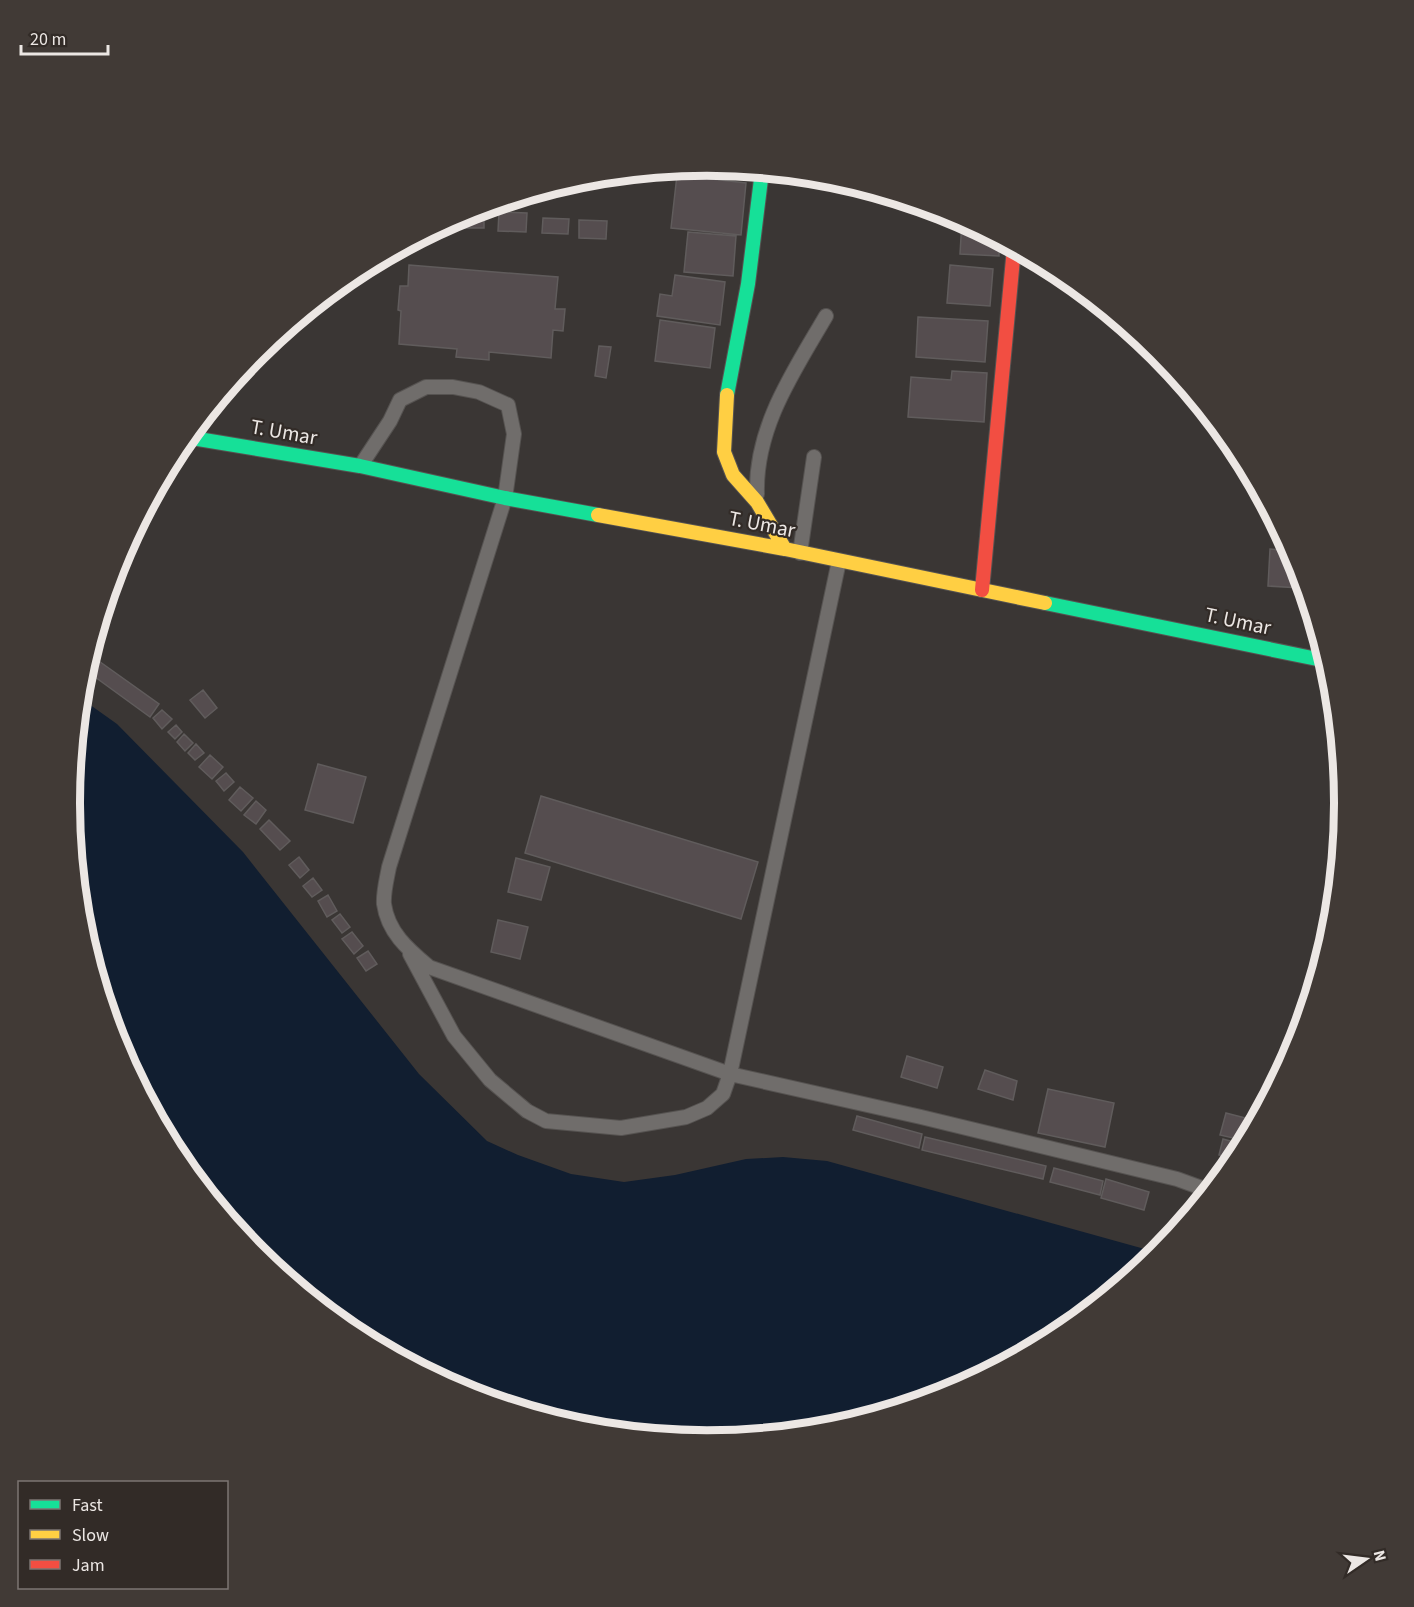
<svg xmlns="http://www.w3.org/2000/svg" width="1414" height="1607" font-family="'Source Sans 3',sans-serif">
<rect width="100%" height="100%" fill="#3a3634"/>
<path fill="#111e30" d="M79,697L117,724L243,852L419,1074L487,1141L518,1155L571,1174L624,1182L675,1175L746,1159L783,1157L827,1161L1159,1253L1061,1334L951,1393L831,1429L707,1441L582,1429L463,1393L352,1334L256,1254L176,1158L117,1047L81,928L69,804Z"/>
<path fill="#554d4f" stroke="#605c5c" stroke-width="1.5" d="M677,175L746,183L741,235L671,228Z
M476,210H484V228H454L455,218Z
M499,212L527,213L526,232L498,231Z
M543,218L569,219L568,234L542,233Z
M579,220L607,221L606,239L579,238Z
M962,220L999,240V256L960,254Z
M688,232L736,236L733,276L684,272Z
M409,265L558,277L555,309H565L563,331L553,330L551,358L489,352V360L456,357L457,349L399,344L401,311L398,310L400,286H408Z
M950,265L993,269L990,306L947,303Z
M675,275L725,282L720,325L657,316L660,294L672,296Z
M918,317L988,321L985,362L916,357Z
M660,320L715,328L710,368L655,361Z
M599,346L611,347L606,378L595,376Z
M952,371L987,373L984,422L908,417L911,377L951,380Z
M1270,549L1292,551L1301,573L1300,588L1268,586Z
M89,654L159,704L150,717L84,669Z
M203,690L217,708L205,718L190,700Z
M162,710L172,719L162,729L153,718Z
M176,725L182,732L175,739L168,732Z
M184,734L193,743L185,751L177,742Z
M196,744L204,753L195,760L188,753Z
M210,755L223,767L212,779L199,767Z
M318,764L366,777L353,823L305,810Z
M226,773L234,782L224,791L216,781Z
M240,787L253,798L241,811L229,800Z
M541,796L758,862L741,919L525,853Z
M256,801L266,810L256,824L244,815Z
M269,820L290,841L280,850L260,829Z
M299,857L309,870L300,878L289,865Z
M516,858L550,867L541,900L508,892Z
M313,878L322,890L312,897L303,886Z
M328,895L337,911L327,917L318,901Z
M340,914L350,927L342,933L332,920Z
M498,920L528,927L520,959L491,952Z
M352,932L363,946L354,954L342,939Z
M368,951L377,964L366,971L357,958Z
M907,1056L943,1067L937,1088L901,1077Z
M985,1070L1017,1081L1013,1100L978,1089Z
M1048,1089L1114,1103L1105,1147L1038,1133Z
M1226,1113L1257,1121L1246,1141L1220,1135Z
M857,1116L922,1134L919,1148L853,1130Z
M925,1137L1046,1166L1043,1179L922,1150Z
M1223,1139L1245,1145L1237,1159L1219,1155Z
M1054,1168L1103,1181L1100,1195L1050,1182Z
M1106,1179L1149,1192L1144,1210L1101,1198Z"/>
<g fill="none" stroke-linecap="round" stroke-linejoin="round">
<defs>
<path id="lane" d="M361,465L390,421L400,400L426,387H453L479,392L508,405L514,434L505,498L389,867C387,878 383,893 384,904C388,933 409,950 429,967L730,1074L839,561
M757,494C755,427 794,371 826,316
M800,553L814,457
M410,954L454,1036L490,1080L527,1111L546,1121L621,1128L686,1117L707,1108L723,1094L730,1074L921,1117L1177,1179L1210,1191"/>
<path id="fast" d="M727,395L748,284L762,171
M186,437L360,466L505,498L598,515
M1045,603L1327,661"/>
<path id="slow" d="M727,395L724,452L733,475L757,502L785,549
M598,515L785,549L1045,603"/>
<path id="jam" d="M982,590L1014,248"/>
</defs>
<use href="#lane" stroke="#565351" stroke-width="16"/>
<use href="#fast" stroke="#565351" stroke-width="16"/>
<use href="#slow" stroke="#565351" stroke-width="16"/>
<use href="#jam" stroke="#565351" stroke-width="16"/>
<use href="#lane" stroke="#706d6b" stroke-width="14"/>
<use href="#fast" stroke="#16e098" stroke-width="14"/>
<use href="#slow" stroke="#ffcf43" stroke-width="14"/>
<use href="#jam" stroke="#f24e42" stroke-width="14"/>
</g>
<g text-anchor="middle" stroke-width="4.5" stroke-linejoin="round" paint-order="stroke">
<g font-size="21" fill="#ece7e4" stroke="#322b27">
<text transform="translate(284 432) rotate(10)" y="7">T. Umar</text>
<text transform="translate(762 524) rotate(11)" y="7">T. Umar</text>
<text transform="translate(1238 621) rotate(12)" y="7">T. Umar</text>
</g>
</g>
<path d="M0 0H1414V1607H0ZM80 803a627 627 0 1 1 1254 0a627 627 0 1 1-1254 0Z" fill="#413a36" fill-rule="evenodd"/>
<path fill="none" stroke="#ece7e4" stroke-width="8" d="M80 803a627 627 0 1 1 1254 0a627 627 0 1 1-1254 0Z"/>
<rect x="18" y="1481" width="210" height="108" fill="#322b27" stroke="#7c7673" stroke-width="1.5"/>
<rect x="30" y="1500" width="30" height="9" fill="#16e098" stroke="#7c7673" stroke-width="1.5"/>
<text x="72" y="1511" font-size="18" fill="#ece7e4">Fast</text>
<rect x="30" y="1530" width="30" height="9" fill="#ffcf43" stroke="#7c7673" stroke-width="1.5"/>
<text x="72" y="1541" font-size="18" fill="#ece7e4">Slow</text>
<rect x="30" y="1560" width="30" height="9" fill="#f24e42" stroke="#7c7673" stroke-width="1.5"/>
<text x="72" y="1571" font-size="18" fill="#ece7e4">Jam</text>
<g transform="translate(1366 1559) rotate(76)" stroke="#322b27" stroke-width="4.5" paint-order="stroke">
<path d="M0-4.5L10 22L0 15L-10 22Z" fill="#ece7e4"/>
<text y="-9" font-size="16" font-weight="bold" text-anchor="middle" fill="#ece7e4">N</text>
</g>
<path d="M21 45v9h87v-9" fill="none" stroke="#ece7e4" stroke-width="3"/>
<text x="30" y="45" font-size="18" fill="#ece7e4" stroke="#322b27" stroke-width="4.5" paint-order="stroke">20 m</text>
</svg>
